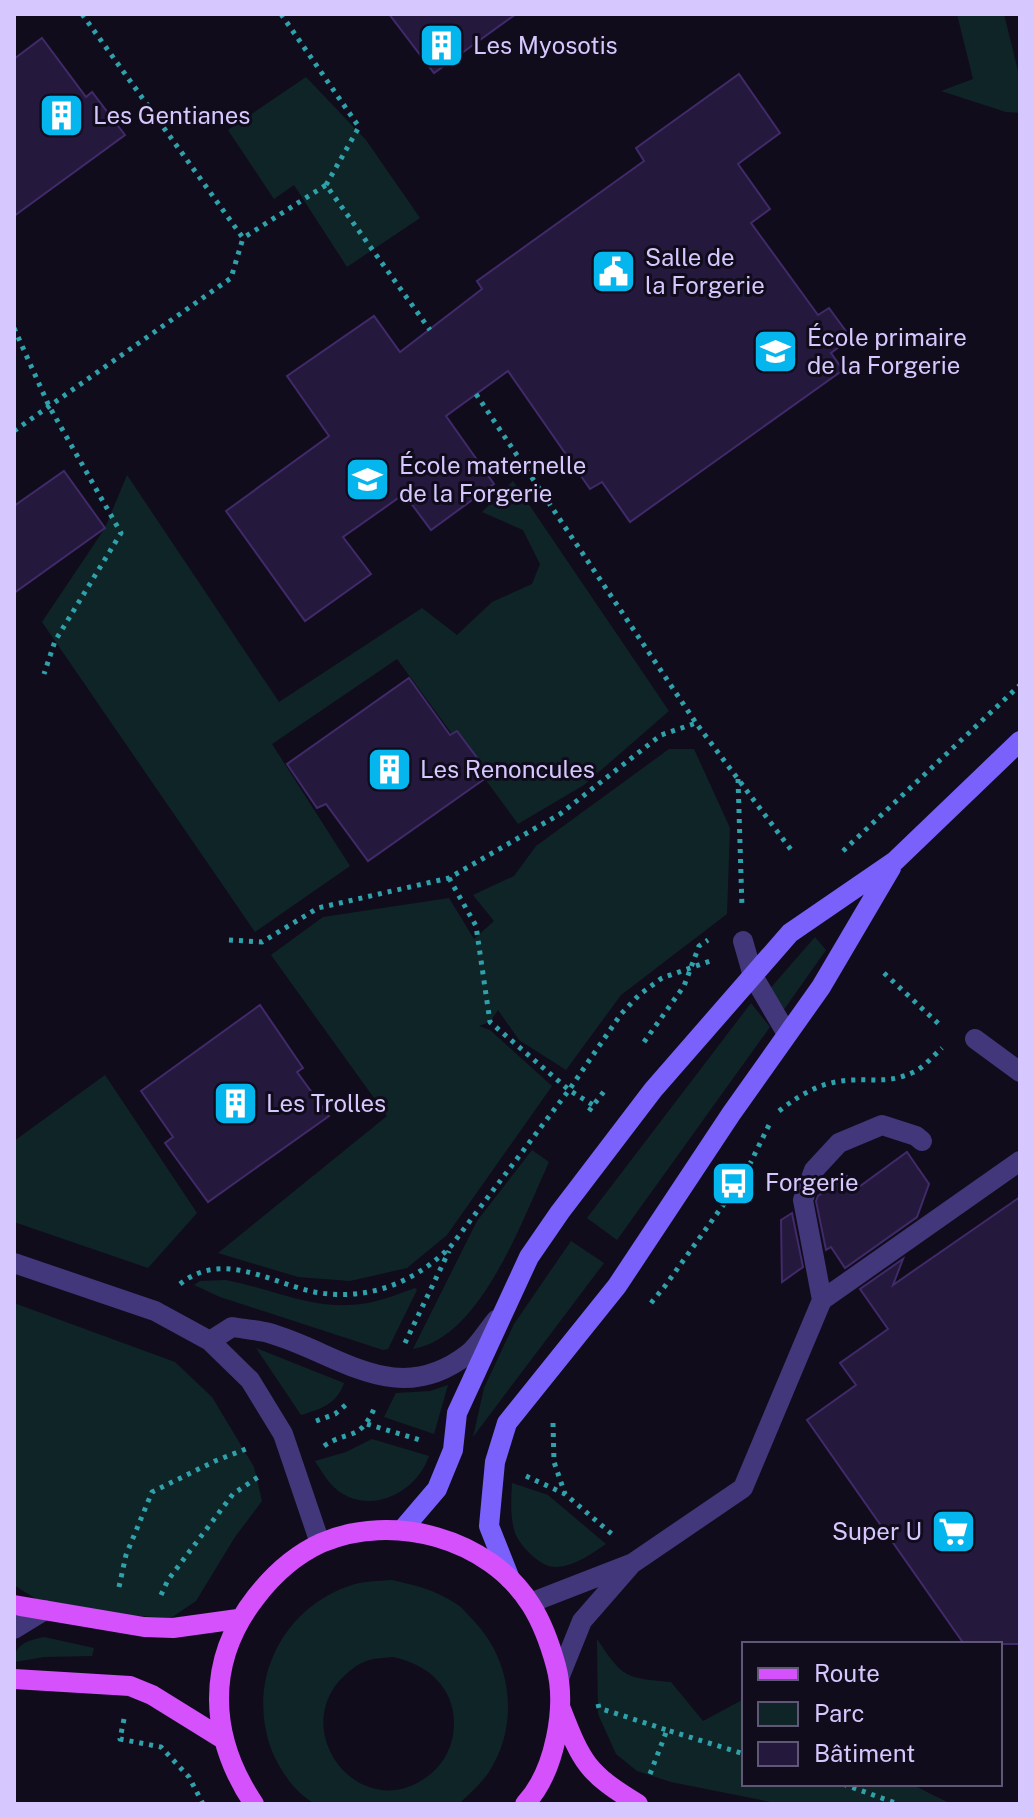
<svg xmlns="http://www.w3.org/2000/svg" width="1034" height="1818" font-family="'Public Sans',sans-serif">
<rect width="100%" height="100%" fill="#110c1c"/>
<path fill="#0f2426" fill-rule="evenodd" d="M957,14H1004L1020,79V113L1006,112L941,91L973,79Z
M306,77L366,140L420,218L347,267L294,185L274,199L228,130Z
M127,475L279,702L422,608L457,635L492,602L532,584L540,564L523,530L482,512L513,481L669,711L584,785L518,824L397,659L272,744L350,866L255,932L42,622L105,528Z
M669,749H694L730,828L727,914L621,995L566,1070L519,1040L498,1010L490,1022L479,1026L490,1030L552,1086L447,1235L407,1268L350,1281L298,1277L218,1253L387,1116L271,955L323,917L449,898L474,939L494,921L473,895L514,876L536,846Z
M815,937L826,950L783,1011L767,992Z
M751,1003L770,1027L617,1240L587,1218Z
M105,1075L197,1213L148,1268L14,1222V1141Z
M532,1150L549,1162C523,1218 481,1338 413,1349L477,1221Z
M571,1241L604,1263L473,1437L484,1388L514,1324Z
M225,1280C266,1287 306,1307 348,1305C371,1305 393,1296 415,1288L417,1290L388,1349L383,1350L220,1297L194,1285L200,1281Z
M14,1303L175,1362L212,1397L254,1467L262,1501L235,1537L196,1601L171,1618L107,1614L36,1599L14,1585Z
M256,1348L344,1383C337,1404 321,1409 301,1415Z
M448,1385L434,1434L384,1417L396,1393L430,1391Z
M372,1439L429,1456C419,1487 381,1511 349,1497C332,1490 324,1475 315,1461L346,1452Z
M512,1483L548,1495L606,1544C591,1554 575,1566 556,1567C541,1568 520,1546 515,1533C510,1517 511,1499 512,1483Z
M392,1580C415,1585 435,1590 455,1603C462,1607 467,1614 473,1620C512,1660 520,1724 489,1772C481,1784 469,1794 459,1804H315C294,1792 278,1768 270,1746C247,1677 285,1605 355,1584C366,1581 380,1581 392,1580ZM393,1657C434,1665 462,1697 452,1740C447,1759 436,1772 419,1782C357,1817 293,1735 339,1681C348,1672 356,1664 369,1660C376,1658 385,1658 393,1657Z
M44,1637L94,1648L92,1656L44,1657L14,1662C14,1644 29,1640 44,1637Z
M597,1639C623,1678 625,1678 671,1682L703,1721L744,1699V1784H911L951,1804H781L671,1782L637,1771L616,1754L598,1714Z"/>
<path fill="#25183d" stroke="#402a69" stroke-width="2" d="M389,14H516L434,73Z
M42,38L86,97L92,92L125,135L14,216V59Z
M739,74L780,133L738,164L770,209L751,223L818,315L829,308L851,338L831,353L843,370L630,522L602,482L590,489L508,371L446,416L494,484L431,530L404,494L343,537L371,574L305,621L226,511L329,436L287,376L374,316L400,352L482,289L477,281L644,161L636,148Z
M64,471L105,528L14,593V506Z
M409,678L450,735L457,731L490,775L368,861L326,804L317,808L287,764Z
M260,1005L303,1068L297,1072L329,1116L208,1202L165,1143L173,1137L141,1091Z
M907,1152L929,1184L917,1217L845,1268L831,1247L826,1250L816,1201L818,1196L847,1176L856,1189Z
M1020,1197V1644H964L807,1420L856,1385L840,1363L888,1329L860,1289L903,1259L893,1285Z
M792,1213L803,1267L782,1282L781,1220Z"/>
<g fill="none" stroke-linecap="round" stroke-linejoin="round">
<path stroke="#2fa1ab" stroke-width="5" stroke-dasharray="4 6" stroke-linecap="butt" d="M82,14L243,238L326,185L430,330
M281,14L359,127L326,185
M14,328L49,406L121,533L55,641L44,674
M476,394L696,723
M14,431L231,278L243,238
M738,779L742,908
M843,851L1020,685
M449,878L476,926L490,1022L569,1090L593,1105
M229,940L262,942L318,908L449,878L560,814L661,735L696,723L792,851
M884,973L942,1027
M644,1042L684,986L699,946L708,940
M589,1111L605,1090
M779,1111C802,1093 823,1081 853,1080C877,1079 890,1083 914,1072C924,1067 933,1056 942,1048
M180,1284C221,1251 265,1280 310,1291C363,1303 414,1284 451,1246L569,1090L621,1014L639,995L662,978L713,960
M651,1303L665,1286L744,1176L769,1125
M405,1343L449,1251
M316,1421L335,1414L348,1403
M553,1423L554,1462L565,1494
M367,1424L420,1440
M324,1446C349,1429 359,1442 374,1409
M526,1476L565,1494L613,1535
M119,1587L126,1555L152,1492L215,1461L251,1447
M161,1595L168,1580L233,1494L261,1475
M598,1704L599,1708L667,1730
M124,1719L120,1739L161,1747L189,1777L203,1804
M650,1774L667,1730L744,1754
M843,1784L898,1804"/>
<path stroke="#43377b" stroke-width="20" d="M743,941L753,976L787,1034
M822,1300L803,1200L814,1170L839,1143L882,1125L916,1136L922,1141
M530,1603L633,1563L743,1488L822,1300L1020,1161
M14,1629L45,1610
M559,1678L582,1621L630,1566"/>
<path stroke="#43377b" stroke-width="20" d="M975,1039L1020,1072
M14,1263L155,1311L210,1341L250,1380L283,1434L320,1543
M210,1341L232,1327C244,1329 258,1330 269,1333C339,1353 396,1410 468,1354C479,1345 487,1331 496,1320"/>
<path stroke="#7b61fc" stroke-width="20" d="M402,1530L437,1489L453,1450L457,1413L529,1257L560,1212L653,1090L790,933L895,861L1020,741
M510,1579L489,1526L495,1462L507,1423L617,1286L731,1114L821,987L891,868"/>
<path stroke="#d451fc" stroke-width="20" d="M14,1605L144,1627L173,1628L238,1619
M14,1679L130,1686L152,1695L223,1739
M561,1709C582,1763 587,1773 638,1804
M254,1804C209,1737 205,1662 256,1597C273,1575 295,1555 321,1543C392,1512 489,1538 531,1605C543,1624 550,1644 556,1666C567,1707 555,1772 525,1804"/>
</g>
<defs>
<symbol id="building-square" viewBox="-11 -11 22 22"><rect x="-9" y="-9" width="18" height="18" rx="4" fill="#04b5ee" stroke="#110c1c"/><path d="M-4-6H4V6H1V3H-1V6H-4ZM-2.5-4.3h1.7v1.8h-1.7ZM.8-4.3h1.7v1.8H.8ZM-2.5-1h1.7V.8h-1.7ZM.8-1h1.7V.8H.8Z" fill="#fff"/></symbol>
<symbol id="civic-square" viewBox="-11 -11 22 22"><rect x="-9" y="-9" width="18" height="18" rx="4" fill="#04b5ee" stroke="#110c1c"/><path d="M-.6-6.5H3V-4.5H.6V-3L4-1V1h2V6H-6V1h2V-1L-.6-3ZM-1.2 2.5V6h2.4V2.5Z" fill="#fff"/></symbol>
<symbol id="school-square" viewBox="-11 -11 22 22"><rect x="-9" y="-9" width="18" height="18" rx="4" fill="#04b5ee" stroke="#110c1c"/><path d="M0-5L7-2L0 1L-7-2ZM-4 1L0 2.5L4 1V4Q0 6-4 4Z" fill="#fff"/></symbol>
<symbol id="bus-square" viewBox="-11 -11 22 22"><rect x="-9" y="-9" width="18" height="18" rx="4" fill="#04b5ee" stroke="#110c1c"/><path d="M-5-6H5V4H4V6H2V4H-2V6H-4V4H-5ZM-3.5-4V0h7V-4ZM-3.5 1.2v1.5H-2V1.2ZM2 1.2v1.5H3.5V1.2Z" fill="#fff"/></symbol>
<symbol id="supermarket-square" viewBox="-11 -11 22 22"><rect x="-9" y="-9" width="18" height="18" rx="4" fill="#04b5ee" stroke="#110c1c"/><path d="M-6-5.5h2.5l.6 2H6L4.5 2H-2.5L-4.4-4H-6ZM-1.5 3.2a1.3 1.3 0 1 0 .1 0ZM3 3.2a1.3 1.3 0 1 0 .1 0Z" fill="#fff"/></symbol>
</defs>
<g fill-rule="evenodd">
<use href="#building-square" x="416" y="20" width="51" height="51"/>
<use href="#building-square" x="36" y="90" width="51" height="51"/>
<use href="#civic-square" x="588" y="246" width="51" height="51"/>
<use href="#school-square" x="750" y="326" width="51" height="51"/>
<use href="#school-square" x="342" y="454" width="51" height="51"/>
<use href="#building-square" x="364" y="744" width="51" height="51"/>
<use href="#building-square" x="210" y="1078" width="51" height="51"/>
<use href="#bus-square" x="708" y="1158" width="51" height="51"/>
<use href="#supermarket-square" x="928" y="1506" width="51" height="51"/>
</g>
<g text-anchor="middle" stroke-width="6" stroke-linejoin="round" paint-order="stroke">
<g font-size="24" fill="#d6c8fe" stroke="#110c1c" text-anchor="start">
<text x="473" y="54">Les Myosotis</text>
<text x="93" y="124">Les Gentianes</text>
<text x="645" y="266">Salle de<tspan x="645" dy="28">la Forgerie</tspan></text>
<text x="807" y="346">École primaire<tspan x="807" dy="28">de la Forgerie</tspan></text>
<text x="399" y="474">École maternelle<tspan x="399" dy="28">de la Forgerie</tspan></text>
<text x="420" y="778">Les Renoncules</text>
<text x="266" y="1112">Les Trolles</text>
<text x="765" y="1191">Forgerie</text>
<text x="922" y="1540" text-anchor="end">Super U</text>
</g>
</g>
<rect width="1034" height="1818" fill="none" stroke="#d6c8fe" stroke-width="32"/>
<rect x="742" y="1642" width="260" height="144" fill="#110c1c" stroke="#605776" stroke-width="2"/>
<rect x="758" y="1668" width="40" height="12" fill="#d451fc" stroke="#605776" stroke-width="2"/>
<text x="814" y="1682" font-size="24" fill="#d6c8fe">Route</text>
<rect x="758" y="1702" width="40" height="24" fill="#0f2426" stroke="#605776" stroke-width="2"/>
<text x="814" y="1722" font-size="24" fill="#d6c8fe">Parc</text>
<rect x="758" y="1742" width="40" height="24" fill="#25183d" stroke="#605776" stroke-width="2"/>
<text x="814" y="1762" font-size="24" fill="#d6c8fe">Bâtiment</text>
</svg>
